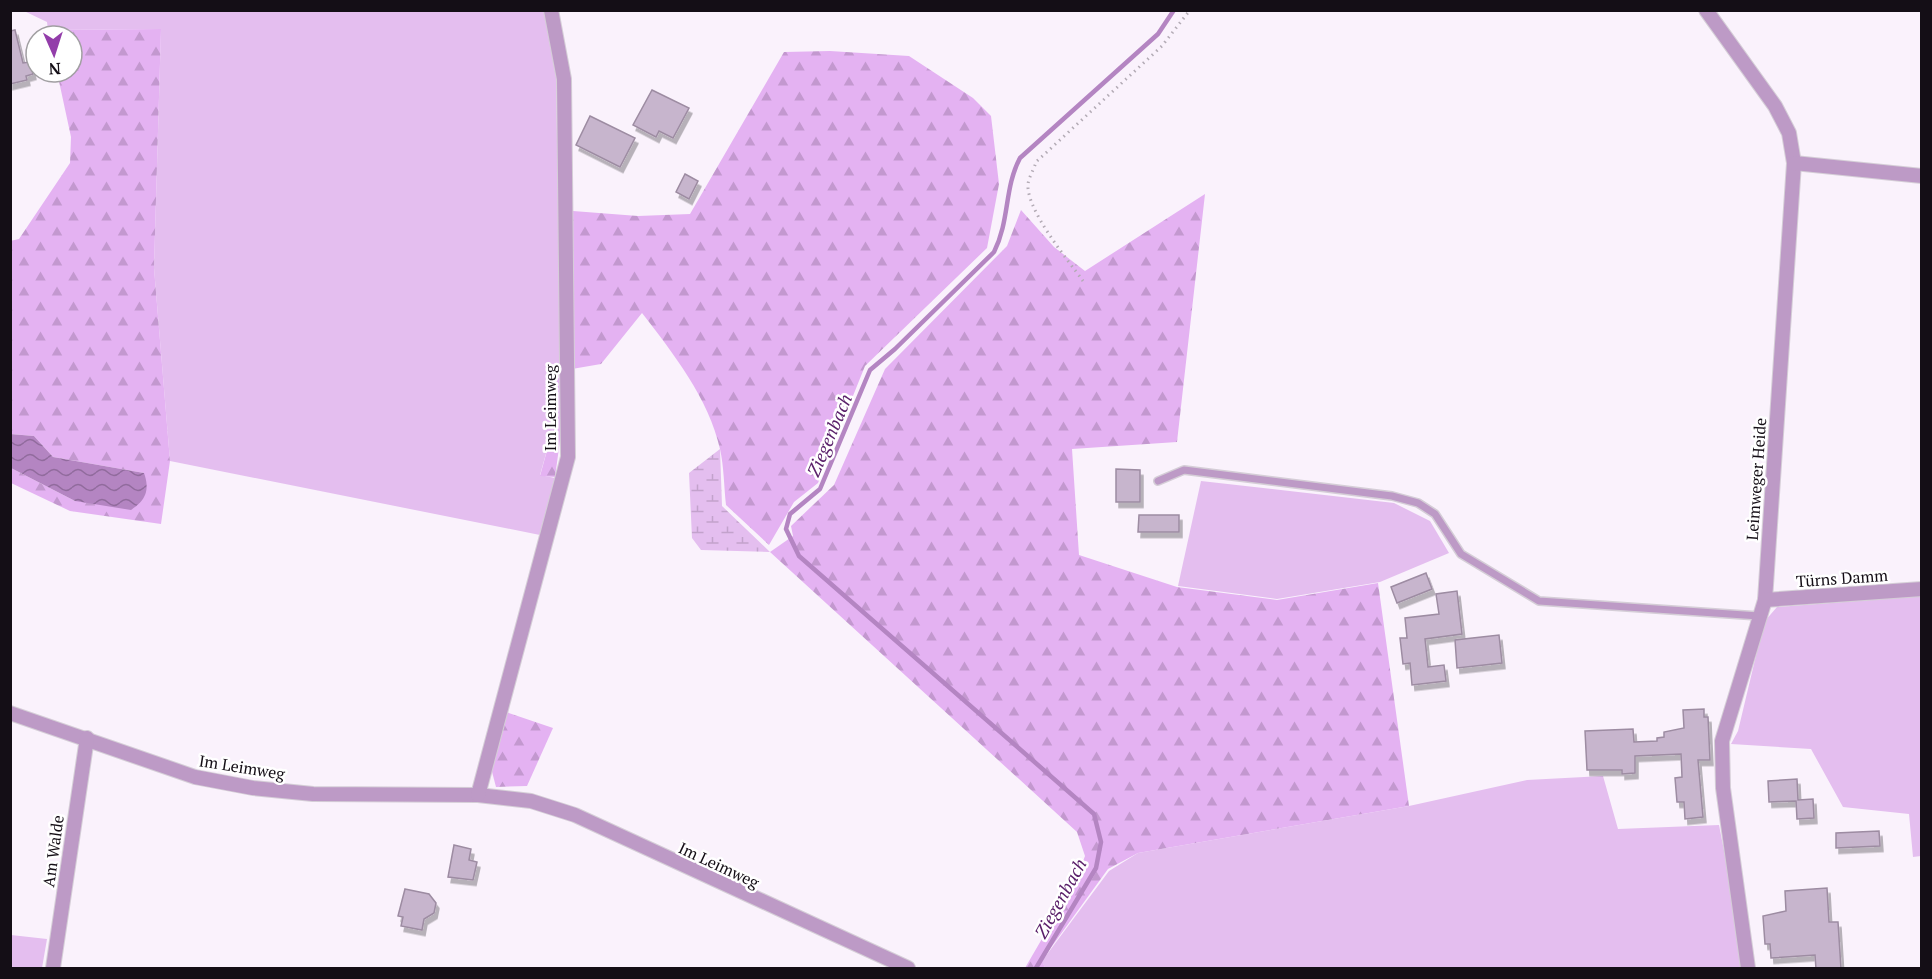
<svg xmlns="http://www.w3.org/2000/svg" width="1932" height="979" viewBox="0 0 1932 979" font-family="'PT Serif',serif">
<defs>
<pattern id="forest-firs" width="22" height="20" patternUnits="userSpaceOnUse" patternTransform="scale(1.5)"><rect width="22" height="20" fill="#e4b2f2"/><path d="M5 1l3.5 6h-7zM16 11l3.5 6h-7z" fill="#c398cf"/></pattern>
<pattern id="wetland-marsh" width="20" height="14" patternUnits="userSpaceOnUse" patternTransform="scale(1.5)"><rect width="20" height="14" fill="#e4beef"/><path d="M1 5h8M5 5V1M11 12h8M15 12V8" fill="none" stroke="#c3a2cc"/></pattern>
<pattern id="water-waves" width="16" height="10" patternUnits="userSpaceOnUse" patternTransform="scale(1.5)"><rect width="16" height="10" fill="#b485c2"/><path d="M0 5q4-4 8 0t8 0" fill="none" stroke="#916b9d"/></pattern>
<filter id="shadow"><feDropShadow dx="3" dy="5.5" stdDeviation="0" flood-color="#0004"/></filter>
</defs>
<rect width="100%" height="100%" fill="#faf2fc"/>
<g fill="#e4beef">
<polygon points="24,11 544,11 556,77 561,375 554,381 554,425 540,475 555,478 540,535 170,461 154,268 161,29 48,30 47,22"/>
<polygon points="1201,481 1394,503 1430,521 1449,553 1380,582 1277,599 1178,586"/>
<polygon points="1921,596 1921,856 1913,857 1909,814 1843,807 1811,749 1731,744 1738,731 1764,622 1777,607"/>
<polygon points="1603,776 1618,829 1719,825 1744,952 1744,968 1045,968 1042,961 1109,871 1138,853 1409,806 1527,780"/>
<polygon points="11,935 47,939 42,968 11,968"/>
</g>
<g fill="url(#forest-firs)">
<polygon points="161,29 154,268 170,461 161,524 70,511 11,483 11,468 75,501 144,473 53,457 34,436 11,434 10,241 19,239 70,163 71,137 57,72 72,72 72,36 49,36 47,30"/>
<path d="M830 51 909 56 973 98 991 116 999 184 987 248 865 366 818 483 794 502 769 545 726 505C724 487 724 467 720 449 709 399 673 353 642 313L601 364 572 369 573 211 638 216 690 214 784 52Z"/>
<polygon points="1205,194 1177,442 1072,449 1079,555 1177,587 1277,600 1378,583 1409,806 1138,853 1108,869 1042,960 1045,968 1025,968 1075,882 1085,856 1077,832 770,552 793,536 791,526 834,485 885,369 1007,246 1021,210 1054,247 1085,271"/>
<polygon points="561,375 562,426 555,477 540,476 554,425 555,381"/>
<polygon points="506,712 553,728 527,786 496,787 491,768"/>
</g>
<polygon fill="url(#wetland-marsh)" points="720,449 722,506 770,552 701,550 692,538 689,473"/>
<path fill="url(#water-waves)" d="M10 434 34 436 53 457 144 473C150 490 146 500 131 510L75 501 11 468Z"/>
<g fill="none" stroke-linecap="round" stroke-linejoin="round">
<path stroke="#b485c2" stroke-width="4.5" d="M1036 968 1096 868 1101 842 1094 814 799 556 786 529 790 514 820 489 870 370 895 349 994 252C1010 220 1004 188 1020 158L1158 34 1174 10"/>
</g>
<g fill="#c7b5cd" stroke="#9d8ca2" stroke-width="1.5" filter="url(#shadow)">
<polygon points="15,30 23,63 30,62 33,74 26,76 27,80 10,84 10,31"/>
<polygon points="652,90 689,108 673,138 659,131 656,137 633,125"/>
<polygon points="590,116 635,138 620,167 576,145"/>
<polygon points="685,174 698,181 689,199 676,192"/>
<polygon points="1116,469 1140,470 1140,502 1116,502"/>
<polygon points="1139,515 1179,515 1179,532 1138,532"/>
<polygon points="1426,573 1432,589 1397,603 1391,587"/>
<polygon points="1457,591 1462,634 1425,639 1428,667 1444,665 1446,681 1412,685 1410,663 1403,664 1400,638 1407,638 1405,618 1439,614 1436,594"/>
<polygon points="1499,635 1502,663 1457,668 1455,640"/>
<polygon points="1704,709 1704,717 1708,717 1710,760 1698,760 1703,817 1685,819 1684,802 1677,802 1675,778 1682,777 1681,754 1635,756 1635,773 1622,774 1622,770 1587,770 1585,731 1633,729 1634,742 1657,741 1657,738 1664,737 1664,732 1684,728 1683,710"/>
<polygon points="1797,779 1798,800 1813,799 1814,818 1797,819 1796,801 1769,802 1768,781"/>
<polygon points="1879,831 1880,846 1836,848 1836,833"/>
<polygon points="454,845 471,849 469,860 477,862 473,880 448,877"/>
<polygon points="1827,888 1829,922 1838,922 1841,969 1816,969 1815,955 1771,958 1770,944 1765,944 1763,916 1786,911 1785,891"/>
<polygon points="405,889 429,894 436,903 434,913 424,919 422,930 401,926 403,917 398,916"/>
</g>
<g fill="none" stroke-linecap="round" stroke-linejoin="round">
<g stroke="#d5ced7" stroke-width="10">
<polyline id="service" points="1158,481 1184,470 1392,496 1418,503 1435,514 1461,554 1539,601 1759,616"/>
</g>
<g stroke="#d5ced7" stroke-width="16">
<g id="minor">
<polyline points="1706,10 1775,106 1789,133 1794,163 1765,600 1722,741 1723,788 1748,968"/>
<polyline points="1794,163 1922,176"/>
<polyline points="1765,600 1922,589"/>
<polyline points="10,713 195,777 253,788 313,794 478,795 531,801 575,815 908,968"/>
<polyline points="478,795 568,457 564,79 551,10"/>
<polyline points="53,968 87,738"/>
</g>
</g>
<path stroke="#b3abb5" stroke-width="3" stroke-dasharray="1.5 4.5" stroke-linecap="butt" d="M1083 281C1068 260 1026 210 1028 184 1029 177 1034 169 1036 162L1162 46 1190 10"/>
<use href="#service" stroke="#bd9ac6" stroke-width="7"/>
<use href="#minor" stroke="#bd9ac6" stroke-width="14"/>
</g>
<g text-anchor="middle" dominant-baseline="central" stroke-width="5" stroke-linejoin="round" paint-order="stroke">
<g font-size="16" fill="#140e16" stroke="#fff">
<text transform="translate(550 408) rotate(-90)">Im Leimweg</text>
<text transform="translate(1756 479) rotate(-86)">Leimweger Heide</text>
<text transform="translate(1842 578) rotate(-4)">Türns Damm</text>
<text transform="translate(242 767) rotate(9)">Im Leimweg</text>
<text transform="translate(53 851) rotate(-82)">Am Walde</text>
<text transform="translate(719 865) rotate(25)">Im Leimweg</text>
</g>
<g font-size="18" font-style="italic" fill="#5b216b" stroke="#fff">
<text transform="translate(829 435) rotate(-67)">Ziegenbach</text>
<text transform="translate(1060 898) rotate(-61)">Ziegenbach</text>
</g>
</g>
<rect width="1932" height="979" fill="none" stroke="#140e16" stroke-width="24"/>
<g transform="translate(54 54) rotate(177)"><circle r="28" fill="#ffffff" stroke="#a19fa2" stroke-width="1.5"/>
<path d="M0-4.5L10 22L0 15L-10 22Z" fill="#933daa"/>
<text y="-9" font-size="16" font-weight="bold" text-anchor="middle" fill="#140e16">N</text>
</g>
</svg>
